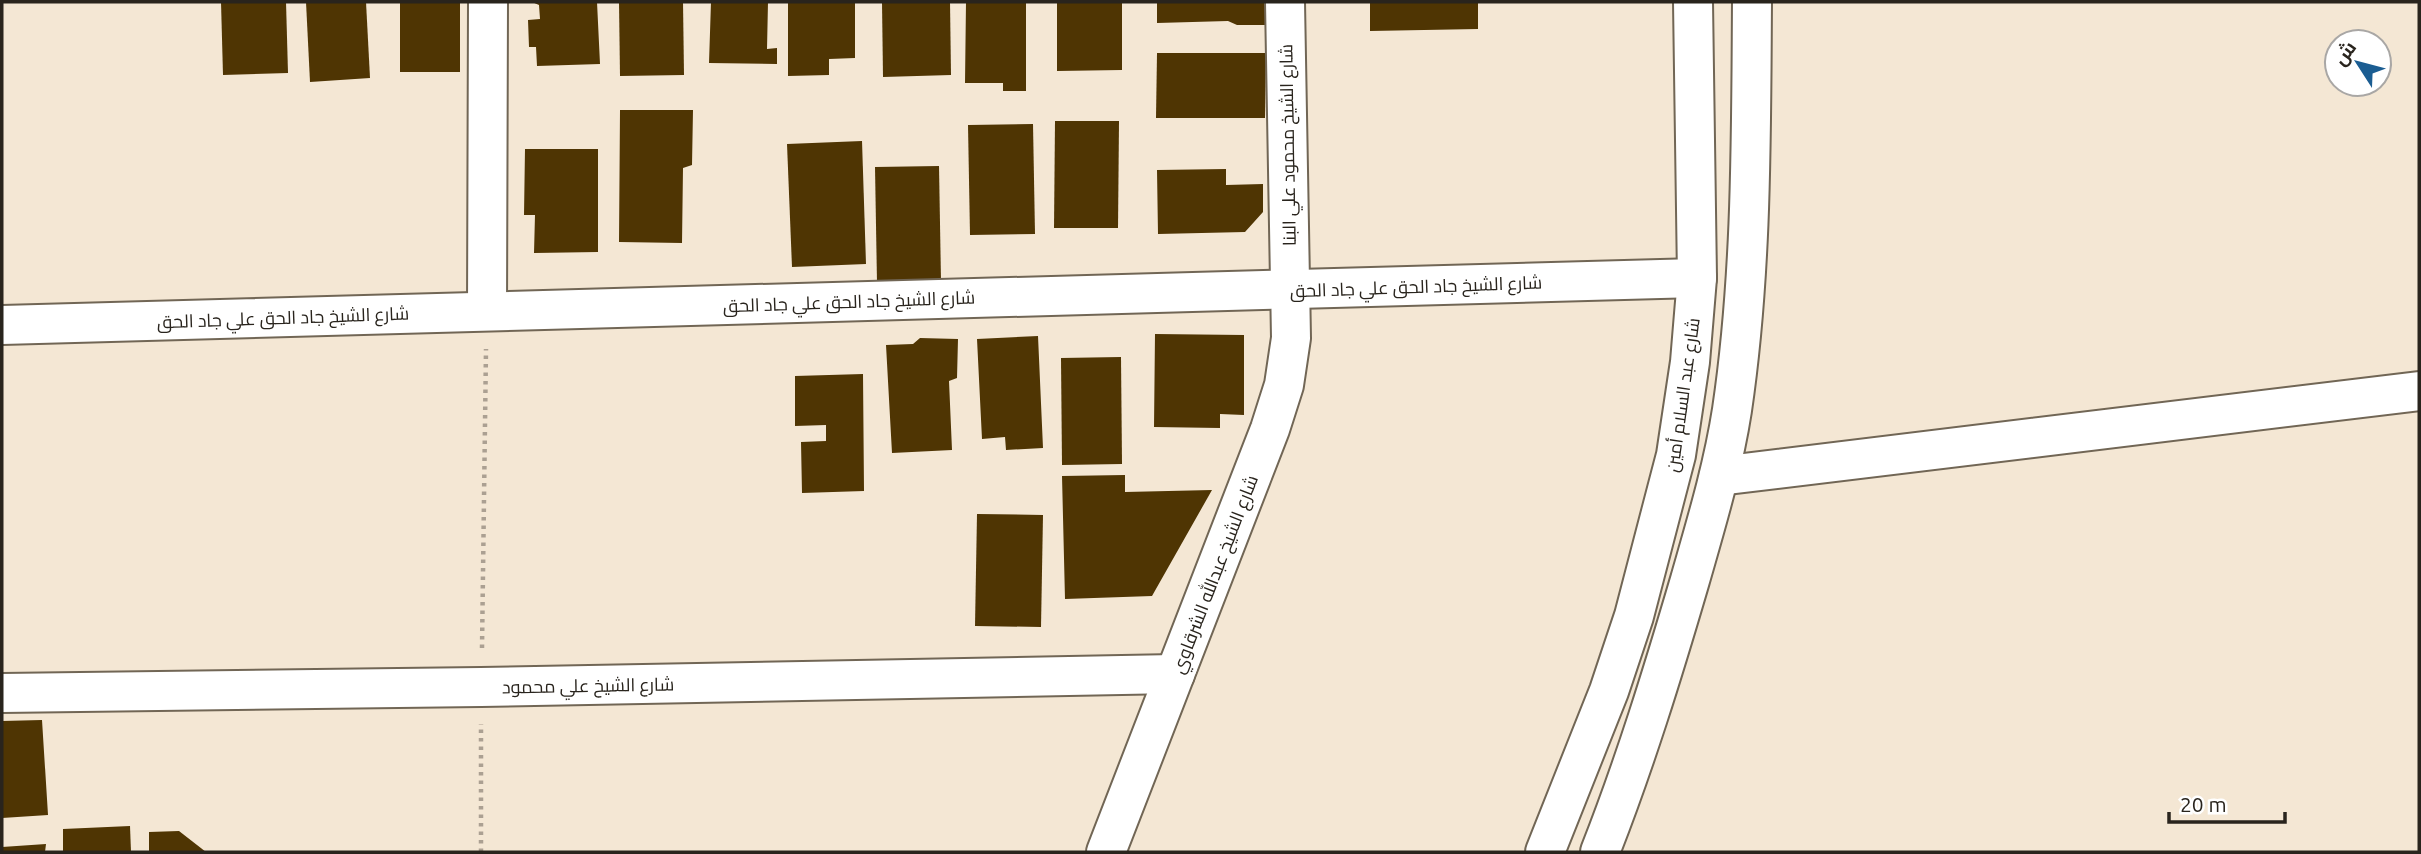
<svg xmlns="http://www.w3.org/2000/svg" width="2421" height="854" viewBox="0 0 2421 854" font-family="Ubuntu,Cairo,sans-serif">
<rect width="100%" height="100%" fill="#f4e7d4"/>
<g fill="#4f3503">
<polygon points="221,2 286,2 288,73 223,75"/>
<polygon points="306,2 366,2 370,78 310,82"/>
<rect x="400" y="2" width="60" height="70"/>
<polygon points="532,2 597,2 600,64 537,66 536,47 529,47 528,20 540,19 539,5"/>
<polygon points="619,2 683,2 684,75 620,76"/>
<polygon points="711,2 768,2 767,49 777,48 777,64 709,63"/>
<polygon points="788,2 855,2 855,58 829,59 829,75 788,76"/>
<polygon points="882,2 950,2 951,75 883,77"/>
<polygon points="966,2 1026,2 1026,91 1003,91 1003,83 965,83"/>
<polygon points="1057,2 1122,2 1122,70 1057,71"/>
<polygon points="1157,2 1266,2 1266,25 1237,25 1228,21 1157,23"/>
<polygon points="1370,2 1478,2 1478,29 1370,31"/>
<polygon points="1157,53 1266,53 1265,118 1156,118"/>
<polygon points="620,110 693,110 692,165 683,168 682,243 619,242"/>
<polygon points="1055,121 1119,121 1118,228 1054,228"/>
<polygon points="1033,124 1035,234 970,235 968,125"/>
<polygon points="862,141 866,264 792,267 787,144"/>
<polygon points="525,149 598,149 598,252 534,253 535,215 524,215"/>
<polygon points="939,166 941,281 877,283 875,167"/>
<polygon points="1226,169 1226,185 1263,184 1263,212 1245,232 1158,234 1157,170"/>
<polygon points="1155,334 1244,335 1244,415 1220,414 1220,428 1154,427"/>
<polygon points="1038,336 1043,448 1006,450 1005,437 982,439 977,339"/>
<polygon points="920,338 958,339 957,378 949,381 952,450 892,453 886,345 913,344"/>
<polygon points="1121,357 1122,464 1062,465 1061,358"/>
<polygon points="863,374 864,491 802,493 801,442 826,441 826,425 795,426 795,376"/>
<polygon points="1125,475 1125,492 1212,490 1152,596 1065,599 1062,476"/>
<polygon points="977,514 1043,515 1041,627 975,626"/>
<polygon points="42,720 48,815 2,818 2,721"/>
<polygon points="130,826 131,852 63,852 63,829"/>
<polygon points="179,831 206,852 149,852 149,832"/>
<polygon points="46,844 45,852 2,852 2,847"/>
</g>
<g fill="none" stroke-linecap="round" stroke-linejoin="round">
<g stroke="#716655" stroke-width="42">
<g id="minor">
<polyline points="487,311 488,2"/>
<polyline points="2,325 1697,278"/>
<polyline points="1719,476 2419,391"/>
<polyline points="2,693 481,687 1175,674"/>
<polyline points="1106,852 1270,429 1284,385 1291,338 1285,2"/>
<polyline points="1545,852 1609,691 1634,616 1676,455 1690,362 1697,278 1693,2"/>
<path d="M1600 852C1635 763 1663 672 1690 580 1706 524 1723 468 1732 410 1752 275 1751 138 1752 2"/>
</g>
</g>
<g stroke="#aba092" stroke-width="4.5" stroke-dasharray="3.5 5" stroke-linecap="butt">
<polyline points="482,648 486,349"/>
<polyline points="481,852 481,724"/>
</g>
<use href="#minor" stroke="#fff" stroke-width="38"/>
</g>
<g text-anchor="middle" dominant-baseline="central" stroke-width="7" stroke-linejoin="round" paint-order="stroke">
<g font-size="18" fill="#29241d" stroke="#fff">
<text transform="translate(1287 145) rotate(-91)">شارع الشيخ محمود علي البنا</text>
<text transform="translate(1416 286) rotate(-2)">شارع الشيخ جاد الحق علي جاد الحق</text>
<text transform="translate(849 301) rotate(-2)">شارع الشيخ جاد الحق علي جاد الحق</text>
<text transform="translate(283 317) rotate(-2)">شارع الشيخ جاد الحق علي جاد الحق</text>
<text transform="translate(1682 395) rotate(-82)">شارع عبد السلام أمين</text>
<text transform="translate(1214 574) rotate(-69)">شارع الشيخ عبدالله الشرقاوي</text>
<text transform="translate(588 685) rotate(-1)">شارع الشيخ علي محمود</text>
</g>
</g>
<rect width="2421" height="854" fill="none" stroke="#29241d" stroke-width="7"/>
<g transform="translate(2358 63) rotate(306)"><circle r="33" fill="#ffffff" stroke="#a9a7a5" stroke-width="2"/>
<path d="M0-5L12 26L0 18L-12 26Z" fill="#1b5d92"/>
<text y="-10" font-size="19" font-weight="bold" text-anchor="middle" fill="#29241d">ش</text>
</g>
<path d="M2169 812v10h116v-10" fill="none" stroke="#29241d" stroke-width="3.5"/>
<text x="2180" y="812" font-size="21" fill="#29241d" stroke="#ffffff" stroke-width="5" paint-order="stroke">20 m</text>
</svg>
